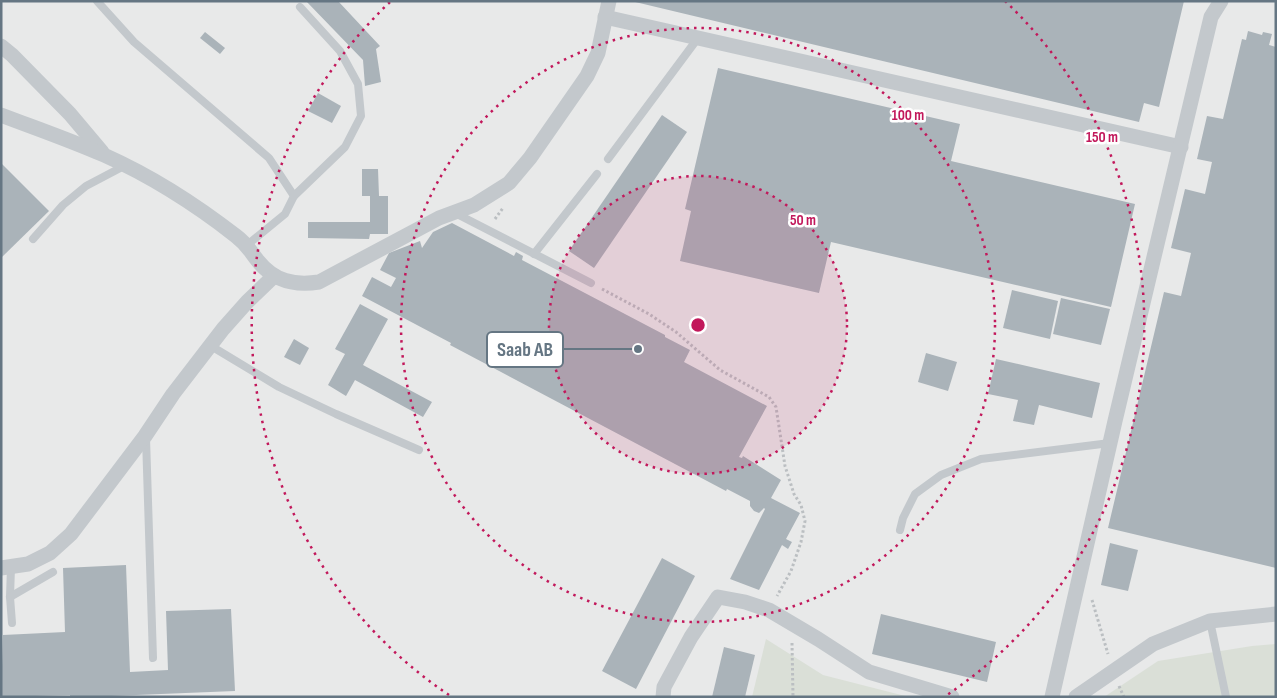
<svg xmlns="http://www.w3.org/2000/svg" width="1277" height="698" viewBox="0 0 1277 698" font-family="'Sofia Sans Condensed',sans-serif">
<rect width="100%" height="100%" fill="#fafaf8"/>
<rect fill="#e8e9e9" x="1" y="1" width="1275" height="696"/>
<g fill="#dadfd7">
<polygon points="766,639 823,675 909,697 752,697"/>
<polygon points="1276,644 1276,697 1104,697 1158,661 1252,646"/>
</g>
<g fill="#aab3b9">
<polygon points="306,1 338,1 380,46 376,49 381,82 365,86 363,60"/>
<polygon points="631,1 1184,1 1159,107 1144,103 1139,122"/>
<polygon points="1248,31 1262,35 1263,32 1272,34 1269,45 1276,47 1276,568 1108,528 1164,292 1181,296 1191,253 1171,248 1185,189 1205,194 1212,162 1197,159 1207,116 1223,119 1242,39 1246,40"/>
<polygon points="205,32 225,48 220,54 200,38"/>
<polygon points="718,68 960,124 951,161 1135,204 1111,307 831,242 819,293 680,261 691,211 685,209"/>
<polygon points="318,93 341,106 332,123 308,111"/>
<polygon points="662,115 687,132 594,268 569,251"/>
<polygon points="1,163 49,211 1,258"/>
<polygon points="362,169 378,169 379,196 388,196 388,234 370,234 369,239 308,238 308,222 370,222 370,196 362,196"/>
<polygon points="452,223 514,256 516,252 523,256 522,260 665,335 665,337 690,350 684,362 767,406 739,457 742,458 743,456 781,480 771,498 800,513 786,539 792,542 788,549 782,545 759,590 730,579 765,509 764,508 759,513 754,511 750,506 750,501 727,489 726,491 450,345 451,343 362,296 372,277 391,287 396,278 380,270 389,253 420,241 422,248 433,232"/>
<polygon points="1012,290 1058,301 1050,339 1003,328"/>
<polygon points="1061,298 1110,309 1101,345 1053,334"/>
<polygon points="360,304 388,319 363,365 432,402 423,417 355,380 346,396 328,385 345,354 335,349"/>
<polygon points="294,339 309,348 300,365 284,357"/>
<polygon points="926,353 957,362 948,391 918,382"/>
<polygon points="996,359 1100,383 1092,418 1039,405 1034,425 1013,421 1018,400 988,394"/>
<polygon points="1110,543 1138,550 1128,591 1101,585"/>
<polygon points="662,558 695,576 636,689 602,671"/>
<polygon points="126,565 130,672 168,670 166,611 231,609 235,691 87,697 70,697 70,695 1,697 3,635 65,632 63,568"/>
<polygon points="881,614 996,642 987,682 872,654"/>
<polygon points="724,647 755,655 745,697 712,697"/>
</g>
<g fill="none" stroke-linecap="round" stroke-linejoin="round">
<g stroke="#bbbfc2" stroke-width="3" stroke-dasharray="2.5 2.5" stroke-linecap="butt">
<polyline points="495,219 503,208"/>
<polyline points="602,289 649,314 676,332 720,370 769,397 776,407 785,466 794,494 801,505 805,521 801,542 791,571 777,596"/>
<polyline points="1092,600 1108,654"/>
<polyline points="792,643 793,697"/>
<polyline points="1119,686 1124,697"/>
</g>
<g stroke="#c3c8cc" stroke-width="8">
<polyline points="97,1 134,42 269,158 294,196 285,214 247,245"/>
<polyline points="608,159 698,38"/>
<polyline points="294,196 345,147 361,116 358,84 340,51 300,7"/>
<polyline points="455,213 591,283"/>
<polyline points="33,239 63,205 86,186 124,166"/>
<polyline points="534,254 597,174"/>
<polyline points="211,346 279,387 336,414 419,450"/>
<polyline points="146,438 153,658"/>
<polyline points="900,530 903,518 915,494 941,475 981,459 1110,443"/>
<polyline points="11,567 10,597 12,623"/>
<polyline points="10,597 53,572"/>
<polyline points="1210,621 1226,697"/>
</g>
<g stroke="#c3c8cc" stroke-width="15">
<polyline points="605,17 1181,147"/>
<polyline points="1,46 12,55 70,114 102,152"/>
<path d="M1 115C35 128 70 140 104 155 151 176 195 204 236 236 248 245 249 250 258 261 274 281 294 286 319 282L439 218 474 205 509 183 530 158 587 76 598 53 609 1"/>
<polyline points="1,568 28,564 50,553 71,534 145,436 173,394 223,329 247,302 274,276"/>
<polyline points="663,697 664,687 691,637 718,597 745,602 769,610 818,639 869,672 952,697"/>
<polyline points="1052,697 1115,421 1211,17 1221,1"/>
<polyline points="1076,697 1153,644 1210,621 1276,614"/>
</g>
</g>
<circle cx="698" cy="325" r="149" fill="#c2185b" fill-opacity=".12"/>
<g fill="none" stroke="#c2185b" stroke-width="2.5" stroke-dasharray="2.5 5">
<circle cx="698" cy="325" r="149"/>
<circle cx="698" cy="325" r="297"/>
<path d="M449 695A446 446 0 0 1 391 1M1005 1A446 446 0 0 1 947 695"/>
</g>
<circle cx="698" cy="325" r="8" fill="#c2185b" stroke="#fff" stroke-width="2.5"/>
<g font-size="15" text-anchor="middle" font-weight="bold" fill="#c2185b" stroke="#fff" stroke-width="5" stroke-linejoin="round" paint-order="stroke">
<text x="908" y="120">100 m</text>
<text x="1102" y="142">150 m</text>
<text x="803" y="225">50 m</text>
</g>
<path fill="none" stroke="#657683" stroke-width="2" d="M638 349L563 349"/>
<circle fill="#657683" stroke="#fff" stroke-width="2" cx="638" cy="349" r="5"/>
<rect fill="#fff" stroke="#657683" stroke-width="2" x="487" y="332" width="76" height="35" rx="5"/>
<g font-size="20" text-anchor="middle" font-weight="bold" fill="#657683">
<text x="525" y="356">Saab AB</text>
</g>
<rect width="1277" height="698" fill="none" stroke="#657683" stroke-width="5"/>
</svg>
